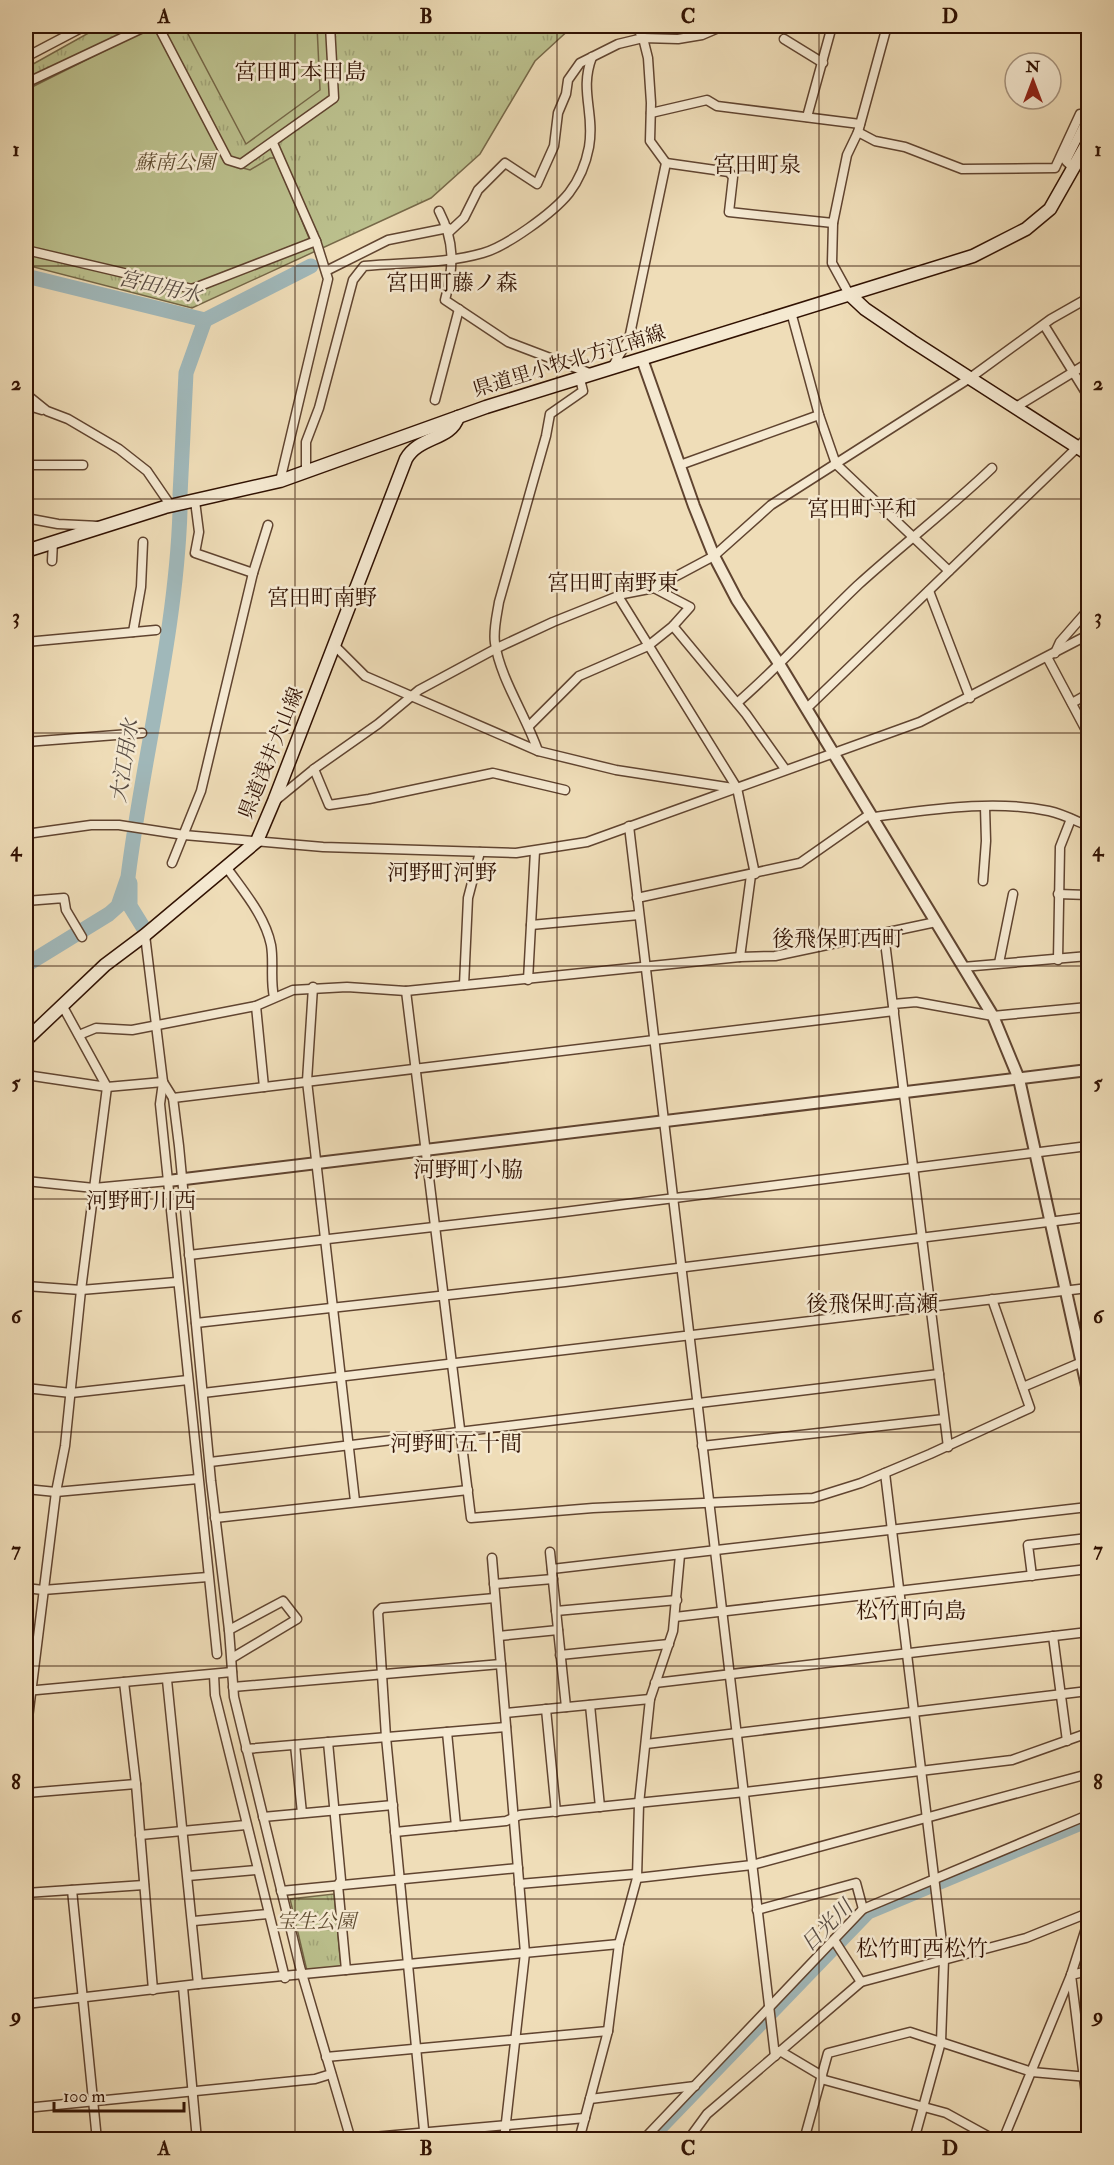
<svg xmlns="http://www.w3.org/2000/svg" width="1114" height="2165" viewBox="0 0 1114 2165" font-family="'IM FELL Double Pica','Noto Serif JP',serif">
<defs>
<pattern id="park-tufts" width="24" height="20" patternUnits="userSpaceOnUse" patternTransform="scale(1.5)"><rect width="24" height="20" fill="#bbc08d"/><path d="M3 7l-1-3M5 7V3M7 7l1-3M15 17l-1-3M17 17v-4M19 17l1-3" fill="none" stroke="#a1a478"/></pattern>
</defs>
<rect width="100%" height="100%" fill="#efddb8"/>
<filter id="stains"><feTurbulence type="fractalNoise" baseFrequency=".00333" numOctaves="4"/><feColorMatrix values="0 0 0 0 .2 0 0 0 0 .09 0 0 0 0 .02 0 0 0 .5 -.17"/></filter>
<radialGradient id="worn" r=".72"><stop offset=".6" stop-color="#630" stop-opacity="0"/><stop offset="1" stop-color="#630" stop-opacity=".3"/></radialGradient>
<g fill="url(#park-tufts)" stroke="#766848" stroke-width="1.5">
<polygon points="101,26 573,26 535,61 480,154 431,198 192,308 26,265 26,68"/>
<polygon points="334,1894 341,1966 307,1971 290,1899"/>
</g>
<g fill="#bbc08d" stroke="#766848" stroke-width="1.5">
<polygon points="200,26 317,26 320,90 246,144 187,32"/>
<polygon points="152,27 157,28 225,163 250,170 270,158 276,158 309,238 307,242 296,244 193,286 26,246 26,90"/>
</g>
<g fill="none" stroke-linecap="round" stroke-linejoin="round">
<g stroke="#a0b8ba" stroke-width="15">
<polyline points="26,276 205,320 311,266"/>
<polyline points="180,495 186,373 205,320"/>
<polyline points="130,883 130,906 143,927"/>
<path d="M26 965 109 914 118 906 128 877C143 755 176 634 180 511"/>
<polyline points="651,2137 868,1912 1088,1820"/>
</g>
<g stroke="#604430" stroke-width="11">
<g id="minor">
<polyline points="158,26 228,160 241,164 334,98 330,26"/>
<polyline points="784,39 823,63"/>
<polyline points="26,57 85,26"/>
<polyline points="26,83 147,26"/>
<polyline points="651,113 707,100 717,106 860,124"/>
<polyline points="807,117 832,26"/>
<polyline points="858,132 875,141 905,147 962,169 1055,168 1080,114 1088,116"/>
<polyline points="273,143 316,241 328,279 280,481"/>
<polyline points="666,163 729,172 733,177 729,212 833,223"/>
<polyline points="1073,168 1066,161 1088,117"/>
<path d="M439 211C455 242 454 267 445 300L508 342 592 374"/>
<polyline points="449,232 464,218 478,190 505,163 537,184 554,146 558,113 566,94 568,80 580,63 618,44 643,38 678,39 702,35 723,26"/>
<polyline points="26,250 192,289 316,241"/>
<polyline points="328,270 388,240 448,228"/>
<polyline points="849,294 832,263 833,223 847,155 858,132 887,26"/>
<polyline points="791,312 819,415 836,464 949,571"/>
<polyline points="1044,325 1088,396"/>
<polyline points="611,369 629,339 666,163 650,141 651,103 648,58 643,38 636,26"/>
<polyline points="26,394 47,411 68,419 119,449 147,471 171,506"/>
<polyline points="435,400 459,309"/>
<polyline points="26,405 42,410"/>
<polyline points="1016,407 1088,363"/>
<polyline points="26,465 83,465"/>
<polyline points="680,465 819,415"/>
<path d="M306 471V442L319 408 353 280 364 266C403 262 445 264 483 253 507 246 553 213 569 193 579 180 586 163 589 147 595 112 579 91 592 57"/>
<polyline points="195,501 199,532 195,553 253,573"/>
<polyline points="26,518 58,524 99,526"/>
<polyline points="52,561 53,542"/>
<polyline points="929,591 970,698"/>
<polyline points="618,596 737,788 755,874"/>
<polyline points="673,626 746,714 785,769"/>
<polyline points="133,632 141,587 143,542"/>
<polyline points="26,642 156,630"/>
<polyline points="334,645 365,676 538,751 616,770 733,788"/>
<polyline points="1055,653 1060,642 1088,610"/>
<polyline points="1047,657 1088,734"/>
<path d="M737 703C779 667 817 624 858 585 902 545 949 509 992 468"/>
<polyline points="1072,703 1088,694"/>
<polyline points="806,709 1088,437"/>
<polyline points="529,726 579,676 648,646 673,626 690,607 654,588"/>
<polyline points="26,742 142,733"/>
<path d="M538 751C526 716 500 678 495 643 493 630 497 615 499 602L546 436 550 414 583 391 580 379"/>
<polyline points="314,769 329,805 369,799 493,773 565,790"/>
<polyline points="275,801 314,769 378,724 419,690 497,648 553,622 623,594 654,588 714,556 771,505 970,378 1051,319 1088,298"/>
<path d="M873 817C929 810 993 799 1049 811 1063 814 1076 821 1088 826"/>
<polyline points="629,826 775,2056"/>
<polyline points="26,834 91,825 119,825 184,835 323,847 516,853 587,842 920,722 1088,635"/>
<polyline points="172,863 201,791 253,573 268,525"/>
<path d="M227 868C244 892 265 916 271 945 274 962 270 979 274 997"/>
<polyline points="983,881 986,841 985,807"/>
<polyline points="1058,894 1088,895"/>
<polyline points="637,898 800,863 870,814"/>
<polyline points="26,901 64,898 66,910 82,937"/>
<polyline points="531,925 639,915"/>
<polyline points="884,934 948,1447"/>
<polyline points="145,935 163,1082 160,1104 217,1654"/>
<polyline points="740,957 751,875"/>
<polyline points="1058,960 1060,847 1071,819"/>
<polyline points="999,963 1013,894"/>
<polyline points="963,967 1088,956"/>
<polyline points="528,980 535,851"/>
<polyline points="464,985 468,898 480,852"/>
<polyline points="313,987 307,1081 355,1501"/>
<polyline points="406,991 471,1518 593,1508 813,1498 861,1483 930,1454 1030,1408 992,1299"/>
<polyline points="893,1004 916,1002 993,1016 1088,1007"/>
<polyline points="256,1006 264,1087"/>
<polyline points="79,1035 96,1028 132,1030 256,1006 293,990 347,987 406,991 740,957 775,956 936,922"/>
<polyline points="26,1075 107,1087 163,1082"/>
<polyline points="163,1082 173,1098 179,1146 211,1481 229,1630 234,1697 300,1967 351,2140"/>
<polyline points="173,1098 894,1011"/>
<polyline points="26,1181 94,1188 168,1181"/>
<polyline points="189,1255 556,1213 1088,1146"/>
<polyline points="26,1286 81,1290 177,1282"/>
<polyline points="196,1323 565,1282 1088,1217"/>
<polyline points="1078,1345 1088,1344"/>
<polyline points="1023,1387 1082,1362"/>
<polyline points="26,1388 71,1393 188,1380"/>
<polyline points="203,1393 1088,1288"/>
<polyline points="702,1446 944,1419"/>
<polyline points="210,1462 939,1374"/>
<polyline points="885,1473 944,1959 941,2042 914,2140"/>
<polyline points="26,1489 56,1492 198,1479"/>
<polyline points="215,1518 468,1490"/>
<polyline points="550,1552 566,1707"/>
<polyline points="492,1558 525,1953 504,2140"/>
<polyline points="552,1569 1088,1507"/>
<polyline points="1032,1576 1028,1545 1088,1538"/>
<polyline points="494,1584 553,1579"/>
<polyline points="26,1588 43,1590 208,1577"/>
<polyline points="556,1611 677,1600"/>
<polyline points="675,1617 1088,1569"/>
<polyline points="229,1630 283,1601 297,1619 232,1658"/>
<polyline points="499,1636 558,1630"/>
<polyline points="1053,1636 1067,1741"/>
<polyline points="560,1655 669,1644"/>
<polyline points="214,1675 215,1695 285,1978"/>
<polyline points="167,1680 198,1984"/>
<polyline points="124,1682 136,1784 153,1990"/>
<polyline points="655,1683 1088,1632"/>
<polyline points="233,1687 501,1664"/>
<polyline points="26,1691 232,1672"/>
<polyline points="590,1705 600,1807"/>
<polyline points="546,1709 556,1812"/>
<polyline points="506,1713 650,1699"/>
<polyline points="447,1732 456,1826"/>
<polyline points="26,1734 56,1492 65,1446 81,1290 107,1087 62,1005"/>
<polyline points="328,1742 341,1880 338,1885 346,1970"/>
<polyline points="646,1744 1088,1691"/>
<polyline points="295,1745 302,1813"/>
<polyline points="246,1749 506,1727"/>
<polyline points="26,1793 136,1784"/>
<polyline points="263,1817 393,1805"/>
<polyline points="395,1832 506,1821 520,1815 745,1792 1012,1760 1088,1733"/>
<polyline points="140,1835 246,1825"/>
<polyline points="188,1876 257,1870"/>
<polyline points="637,1878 752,1865 1088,1774"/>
<polyline points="519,1884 637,1874"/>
<polyline points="72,1890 97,2140"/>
<polyline points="281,1891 518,1868"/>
<polyline points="26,1893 144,1885"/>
<polyline points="757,1910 856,1883 863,1909"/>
<polyline points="194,1921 268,1914"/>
<polyline points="834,1940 861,1982"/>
<polyline points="1088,1971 1071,1975 1088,2110"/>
<polyline points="183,1987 197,2140"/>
<polyline points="26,2004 198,1984 619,1944"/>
<polyline points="780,2051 822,2076"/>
<polyline points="326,2057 608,2031"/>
<polyline points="821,2079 946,2113 995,2140"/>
<polyline points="590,2099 695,2086"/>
<polyline points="26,2108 315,2079 331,2074"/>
<polyline points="351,2139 585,2118"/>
<polyline points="425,2140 386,1737 378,1612 382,1608 495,1598"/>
<polyline points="579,2140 608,2031 619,1944 637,1878 639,1804 650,1699 673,1631 680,1555"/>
<polyline points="643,2140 863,1909 1088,1815"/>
<polyline points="688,2140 707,2114 861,1982 1026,1938 1088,1913"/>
<polyline points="804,2140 828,2053 910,2032 1032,2072 1088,2077"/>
<polyline points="1003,2140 1071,1975 1088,1922"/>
</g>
</g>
<g stroke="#604430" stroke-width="14">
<g id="tertiary">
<polyline points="642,359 694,506 714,556 737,600 778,662 993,1016 1019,1079 1088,1391"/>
<polyline points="168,1181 1088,1070"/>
</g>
</g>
<g stroke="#301102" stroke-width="15">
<g id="secondary">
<polyline points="849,294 865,309 912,341 1088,454"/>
<polyline points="26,551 165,507 280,481 486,407 973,256 1026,229 1050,209 1088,142"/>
<path d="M26 1040 105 965 145 935 257 841 274 801 406 459C419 436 451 440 458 417"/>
</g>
</g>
<use href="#minor" stroke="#f5e9d1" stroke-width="8"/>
<use href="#tertiary" stroke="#f5e9d1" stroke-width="10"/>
<use href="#secondary" stroke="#f5e9d1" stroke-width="12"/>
</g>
<path fill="none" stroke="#301102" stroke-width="1.5" stroke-opacity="0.55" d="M295 26V2140M557 26V2140M819 26V2140M26 266H1088M26 499H1088M26 733H1088M26 966H1088M26 1199H1088M26 1432H1088M26 1666H1088M26 1899H1088"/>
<g text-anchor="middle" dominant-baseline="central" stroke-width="5" stroke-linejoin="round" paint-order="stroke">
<g font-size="20" font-style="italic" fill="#614e33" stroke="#f5e9d1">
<text x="175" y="162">蘇南公園</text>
<text x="316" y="1921">宝生公園</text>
</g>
<g font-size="20" fill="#301102" stroke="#f5e9d1">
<text transform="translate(569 361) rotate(-17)">県道里小牧北方江南線</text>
<text transform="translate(271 753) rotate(-68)">県道浅井犬山線</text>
</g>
<g font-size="21" font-style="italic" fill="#574b42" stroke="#f5e9d1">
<text transform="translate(160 287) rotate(13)">宮田用水</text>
<text transform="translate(125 761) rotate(-81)">大江用水</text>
<text transform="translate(827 1926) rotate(-45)">日光川</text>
</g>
<g font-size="22" fill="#301102" stroke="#f5e9d1">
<text x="300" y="72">宮田町本田島</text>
<text x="757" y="165">宮田町泉</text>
<text x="452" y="283">宮田町藤ノ森</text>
<text x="862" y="509">宮田町平和</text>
<text x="613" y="583">宮田町南野東</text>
<text x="322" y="598">宮田町南野</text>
<text x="442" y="873">河野町河野</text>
<text x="838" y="939">後飛保町西町</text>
<text x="468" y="1170">河野町小脇</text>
<text x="141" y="1201">河野町川西</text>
<text x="872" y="1304">後飛保町高瀬</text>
<text x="456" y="1444">河野町五十間</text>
<text x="911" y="1611">松竹町向島</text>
<text x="922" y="1949">松竹町西松竹</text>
</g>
</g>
<rect width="1114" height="2165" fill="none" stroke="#efddb8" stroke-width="66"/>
<g transform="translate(1033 81)"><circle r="28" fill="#f5e9d1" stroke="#a6937e" stroke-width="1.5"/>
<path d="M0-4.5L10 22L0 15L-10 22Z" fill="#8f2418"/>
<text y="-9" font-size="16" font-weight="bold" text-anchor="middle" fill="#301102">N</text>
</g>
<path d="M54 2102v9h130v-9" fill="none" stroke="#301102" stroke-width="3"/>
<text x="63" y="2102" font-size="18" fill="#301102" stroke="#f5e9d1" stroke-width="4.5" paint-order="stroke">100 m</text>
<rect x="33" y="33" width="1048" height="2099" fill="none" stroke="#301102" stroke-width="2"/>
<g font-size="20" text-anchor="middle" font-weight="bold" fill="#301102">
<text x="164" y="23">A</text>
<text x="426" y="23">B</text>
<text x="688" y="23">C</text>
<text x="950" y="23">D</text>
<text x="16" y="156">1</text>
<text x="1098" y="156">1</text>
<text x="16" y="390">2</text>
<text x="1098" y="390">2</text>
<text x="16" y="623">3</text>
<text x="1098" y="623">3</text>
<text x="16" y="856">4</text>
<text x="1098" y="856">4</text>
<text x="16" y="1089">5</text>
<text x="1098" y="1089">5</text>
<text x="16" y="1323">6</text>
<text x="1098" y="1323">6</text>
<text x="16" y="1556">7</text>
<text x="1098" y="1556">7</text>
<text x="16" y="1789">8</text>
<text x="1098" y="1789">8</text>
<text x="16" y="2022">9</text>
<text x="1098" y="2022">9</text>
<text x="164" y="2155">A</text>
<text x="426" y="2155">B</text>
<text x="688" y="2155">C</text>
<text x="950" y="2155">D</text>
</g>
<rect width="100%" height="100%" filter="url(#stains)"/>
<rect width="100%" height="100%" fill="url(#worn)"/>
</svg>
